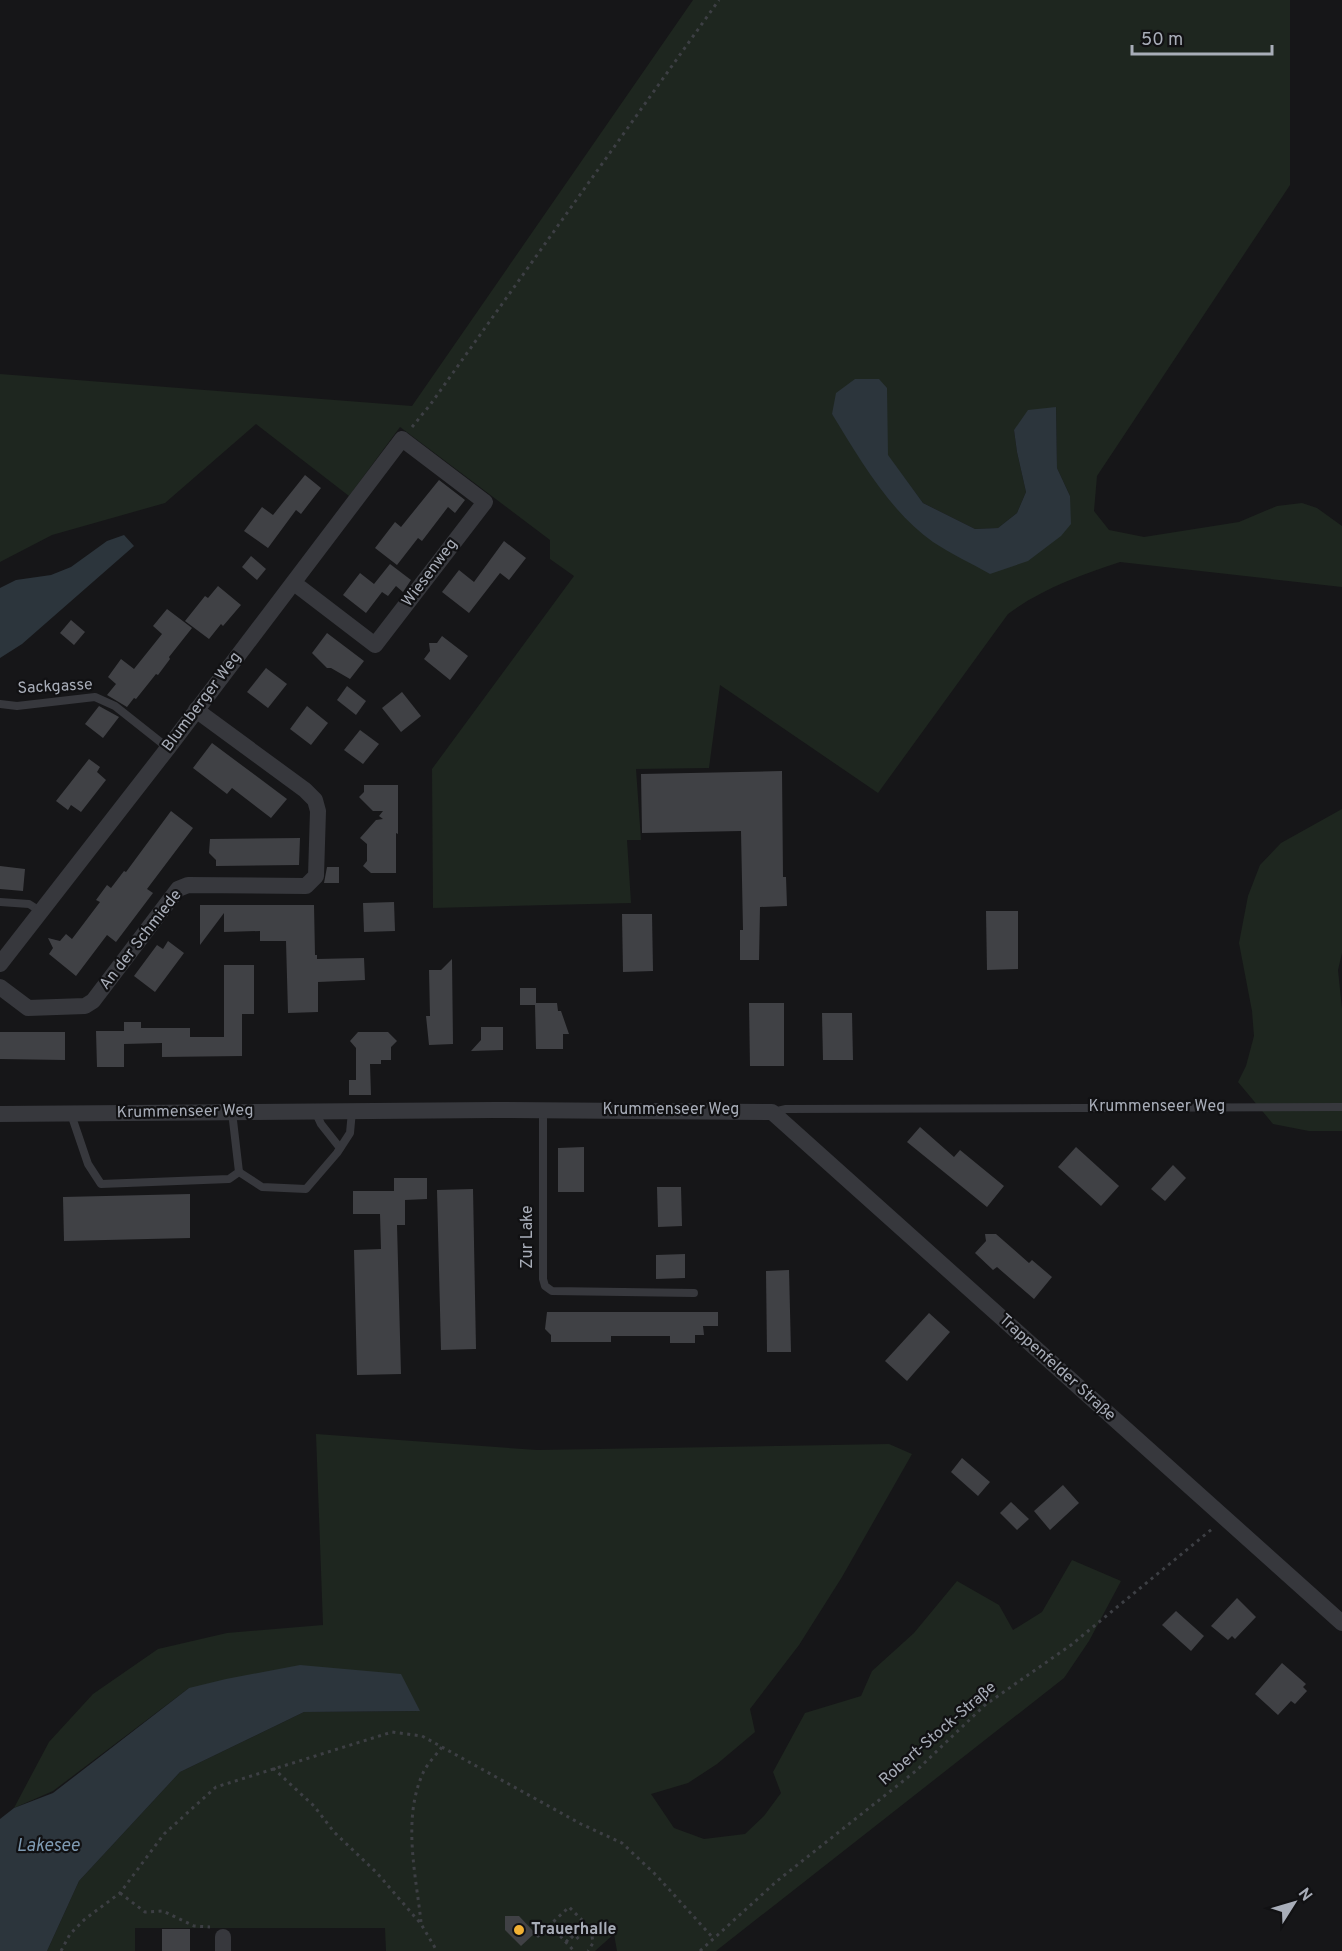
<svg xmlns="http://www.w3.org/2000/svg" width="1342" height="1951" viewBox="0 0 1342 1951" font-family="Overpass,sans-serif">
<rect width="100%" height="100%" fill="#161618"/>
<g fill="#1e261f" fill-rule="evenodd">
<path d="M693 0H1290V185L1097 476 1094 511 1109 530 1144 537 1239 522 1277 506 1302 503 1317 508 1342 526V587L1120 562C1081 575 1041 589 1008 614L878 793 720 685 709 768 636 769 641 840H627L631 903 433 908 432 769 574 576 550 559V540L400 427 349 496 256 424 165 503 52 535 0 562V374L412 406ZM887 388V455L923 503 975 529 998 528 1017 513 1026 492 1017 452 1014 430 1056 407 1057 468 1070 496 990 574 832 414Z"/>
<polygon points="1342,809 1342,953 1338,970 1342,1009 1342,1131 1309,1131 1273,1124 1238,1082 1246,1066 1254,1036 1252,1011 1239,943 1248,896 1260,865 1281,843"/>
<polygon points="316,1434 537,1450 889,1444 912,1454 842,1577 799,1645 750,1709 755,1732 717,1764 688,1783 651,1794 674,1828 704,1839 745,1834 764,1816 781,1793 773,1772 805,1713 861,1696 872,1671 914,1633 957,1581 999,1605 1013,1630 1042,1612 1072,1560 1121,1581 1089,1641 1064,1678 716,1951 617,1951 614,1934 595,1951 386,1951 385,1928 135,1928 135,1951 47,1951 79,1881 180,1772 304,1712 420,1711 189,1688 53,1791 14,1808 49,1742 93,1694 158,1649 227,1633 323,1625"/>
</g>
<g fill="#2c353c">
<path d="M855 379H879L887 388 888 455 923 503 975 529 998 528 1017 513 1026 492 1017 452 1014 430 1028 410 1056 407 1057 468 1070 496 1071 524 1061 536 1028 561 990 574C971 563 951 554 933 542 890 512 859 458 832 414L836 393Z"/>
<polygon points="124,535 134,546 22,644 0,658 0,588 16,580 51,575 71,567 107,541"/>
<polygon points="300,1665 401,1674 420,1711 304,1712 180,1772 79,1881 47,1951 0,1951 0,1819 14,1808 53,1793 189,1688 226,1679"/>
</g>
<g fill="#404145">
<polygon points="305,475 321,488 301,514 296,510 268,548 244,531 262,507 273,515"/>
<polygon points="439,480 465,500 455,513 448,507 422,541 418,538 397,565 375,548 395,522 401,527"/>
<polygon points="504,541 526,558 509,580 500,573 469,613 442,592 459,570 474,582"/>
<polygon points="251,556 266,569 257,580 242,567"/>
<polygon points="390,564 411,580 403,592 396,586 388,596 382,592 366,613 343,595 360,573 374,584"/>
<polygon points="218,586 241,605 223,626 221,624 209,639 185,621 205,596 208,598"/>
<polygon points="167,609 192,628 169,657 170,659 158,675 156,674 136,699 134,698 127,707 107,695 116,684 108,677 121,659 134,669 162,634 153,626"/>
<polygon points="71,620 85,632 74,645 60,633"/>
<polygon points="327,633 364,661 350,679 331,668 327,668 312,653"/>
<polygon points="442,636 468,656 450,680 424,659 430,651 429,643 437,643"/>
<polygon points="266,668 287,684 268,708 247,692"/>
<polygon points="347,686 366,701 356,715 337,700"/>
<polygon points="402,692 421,716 401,732 382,708"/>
<polygon points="99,706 119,717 103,738 85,724"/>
<polygon points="307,706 328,723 311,745 290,729"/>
<polygon points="360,730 379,744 363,764 344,750"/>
<polygon points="212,743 287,799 271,818 232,788 227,794 193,768"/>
<polygon points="89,759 100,767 97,772 106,780 81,812 71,805 68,810 56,801"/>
<polygon points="782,771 783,877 786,877 787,906 760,907 759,960 740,960 740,930 743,930 741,831 642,833 641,774"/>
<polygon points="364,785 398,785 398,834 396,833 396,873 371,873 363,866 367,861 367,844 360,838 376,820 383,819 379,816 383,811 373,811 359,797 364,792"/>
<polygon points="171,811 193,828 147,889 153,893 116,942 107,935 76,976 49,954 53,948 48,938 60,941 66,934 72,939 100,902 96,900 107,885 111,888 124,871 126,872"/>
<polygon points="300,838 299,865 216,866 216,860 209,853 210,839"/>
<polygon points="0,866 25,869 23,891 0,889"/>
<polygon points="327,867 339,867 339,883 324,883"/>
<polygon points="394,902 395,931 364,932 363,903"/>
<polygon points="200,905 314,905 315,955 317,955 317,959 364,958 365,980 318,982 318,1012 288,1013 286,941 260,941 260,931 224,932 224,913 200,945"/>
<polygon points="986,911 1018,911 1018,969 987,970"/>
<polygon points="622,914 652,914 653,971 623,972"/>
<polygon points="168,941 184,953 155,992 134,976 157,945 163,949"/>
<polygon points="452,959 453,1044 429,1045 426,1016 430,1016 429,970 441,970"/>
<polygon points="224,965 254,965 254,1014 242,1014 242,1056 162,1057 162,1043 124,1044 124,1067 97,1067 96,1031 124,1031 124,1022 141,1022 141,1028 190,1028 190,1037 224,1037"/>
<polygon points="520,988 536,988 536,1003 557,1003 558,1011 561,1011 569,1034 563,1034 563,1049 536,1049 535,1005 520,1005"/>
<polygon points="749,1003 784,1003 784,1066 750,1066"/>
<polygon points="822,1013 852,1013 853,1060 823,1060"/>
<polygon points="481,1027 503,1027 503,1050 471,1051 481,1040"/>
<polygon points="0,1032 65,1032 65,1060 0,1059"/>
<polygon points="358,1032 388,1032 397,1041 391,1047 391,1060 381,1060 381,1064 370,1064 371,1095 349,1095 349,1080 356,1080 356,1048 350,1041"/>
<polygon points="920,1127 954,1157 960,1150 1004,1186 987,1207 907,1142"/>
<polygon points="584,1147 584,1192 558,1192 558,1148"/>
<polygon points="1076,1147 1119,1186 1101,1206 1058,1167"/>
<polygon points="1173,1165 1186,1178 1165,1201 1151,1189"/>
<polygon points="394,1178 427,1178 427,1199 405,1200 405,1225 397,1225 401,1374 357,1375 354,1250 381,1249 380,1214 353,1214 353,1191 394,1191"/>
<polygon points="657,1187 681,1187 682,1226 658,1227"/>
<polygon points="473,1189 476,1349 441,1350 437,1190"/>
<polygon points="190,1194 190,1238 64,1241 63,1197"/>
<polygon points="985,1234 996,1234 1029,1263 1032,1260 1052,1277 1034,1299 997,1267 993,1270 975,1253 986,1241"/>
<polygon points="685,1254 685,1278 656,1279 656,1255"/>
<polygon points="789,1270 791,1352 767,1352 766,1271"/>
<polygon points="547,1312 718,1312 718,1326 703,1326 704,1335 695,1335 695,1343 670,1343 670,1336 611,1336 611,1342 551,1342 551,1335 545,1329"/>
<polygon points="929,1313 950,1332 907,1381 885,1361"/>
<polygon points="962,1458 990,1482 978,1496 951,1472"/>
<polygon points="1063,1485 1079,1503 1050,1530 1034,1511"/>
<polygon points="1011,1502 1029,1519 1017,1530 1000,1513"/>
<polygon points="1237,1598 1256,1617 1235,1639 1232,1636 1228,1640 1211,1626"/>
<polygon points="1176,1611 1204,1636 1191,1651 1162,1625"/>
<polygon points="1282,1663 1306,1684 1303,1687 1307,1691 1295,1704 1291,1701 1278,1715 1255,1694"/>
<polygon points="505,1916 519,1916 535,1933 521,1946 505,1930"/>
<rect x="162" y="1929" width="28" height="22"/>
</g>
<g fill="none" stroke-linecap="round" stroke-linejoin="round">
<g stroke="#3d3f44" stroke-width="3" stroke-dasharray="3 4.5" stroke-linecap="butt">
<polyline points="412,427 430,405 719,0"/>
<polyline points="273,1768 314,1806 334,1832 377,1873 421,1924 437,1951"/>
<polyline points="120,1893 145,1912 163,1911 194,1926 210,1927"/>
<path d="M421 1922C416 1875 402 1819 423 1773 427 1764 436 1755 442 1747"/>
<polyline points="550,1925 574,1951"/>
<polyline points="571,1936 575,1940 583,1933 580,1929"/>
<polyline points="537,1937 569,1907 591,1929 593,1943 588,1951"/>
<polyline points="566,1942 571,1936 567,1931 576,1924 580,1929 586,1924"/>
<polyline points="61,1951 70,1934 85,1919 120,1893 164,1834 216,1787 392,1732 422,1736 581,1824 622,1843 656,1875 714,1939"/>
<polyline points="700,1951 777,1881 917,1770 985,1705 1071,1645 1212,1529"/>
</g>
<g stroke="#37383d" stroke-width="8">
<polyline points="0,704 17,706 95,697 115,706 168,748"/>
<polyline points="0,902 29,904 40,911"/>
<polyline points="543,1110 543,1279 545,1286 552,1291 694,1293"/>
<polyline points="315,1111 321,1124 340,1148"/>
<polyline points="773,1112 786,1109 1342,1107"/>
<polyline points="71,1114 88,1164 101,1184 229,1179 239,1172 232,1112"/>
<polyline points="239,1172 262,1187 306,1189 337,1153 350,1133 352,1111"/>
</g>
<g stroke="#37383d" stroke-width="16">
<polyline points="0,964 168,748 402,439 485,502 375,645 294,583"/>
<polyline points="0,987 28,1008 85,1006 93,1001 178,889 188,885 306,886 316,876 318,811 315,800 305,790 196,710"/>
<polyline points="0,1114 493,1110 772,1112 1342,1623"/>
<polyline points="223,1937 223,1951"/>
</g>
</g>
<circle fill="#f2b134" stroke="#111113" stroke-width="2" cx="519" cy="1930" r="6"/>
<g text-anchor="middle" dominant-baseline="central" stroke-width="4.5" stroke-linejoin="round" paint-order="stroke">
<g font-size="16" fill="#a8adb8" stroke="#111113">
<text transform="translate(430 573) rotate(-53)">Wiesenweg</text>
<text transform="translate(55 687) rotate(-3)">Sackgasse</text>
<text transform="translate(202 702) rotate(-53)">Blumberger Weg</text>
<text transform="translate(141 940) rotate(-52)">An der Schmiede</text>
<text x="1157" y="1107">Krummenseer Weg</text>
<text x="671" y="1110">Krummenseer Weg</text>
<text transform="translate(185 1112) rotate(-1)">Krummenseer Weg</text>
<text transform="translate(528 1237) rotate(-90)">Zur Lake</text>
<text transform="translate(1057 1368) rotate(42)">Trappenfelder Straße</text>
<text transform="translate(938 1734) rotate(-41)">Robert-Stock-Straße</text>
</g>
<g font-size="16" font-weight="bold" fill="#a8adb8" stroke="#111113" text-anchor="start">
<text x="531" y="1930">Trauerhalle</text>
</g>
<g font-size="18" font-style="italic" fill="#7f9bb3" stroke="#111113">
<text x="48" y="1846">Lakesee</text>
</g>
</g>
<g transform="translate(1294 1903) rotate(53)" stroke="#111113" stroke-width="4.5" paint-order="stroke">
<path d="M0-4.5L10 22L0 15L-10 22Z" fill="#a8adb8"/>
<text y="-9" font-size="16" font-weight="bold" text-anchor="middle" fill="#a8adb8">N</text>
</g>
<path d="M1132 45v9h140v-9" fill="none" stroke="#a8adb8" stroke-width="3"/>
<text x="1141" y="45" font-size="18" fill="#a8adb8" stroke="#111113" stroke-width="4.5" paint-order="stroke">50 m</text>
</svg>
